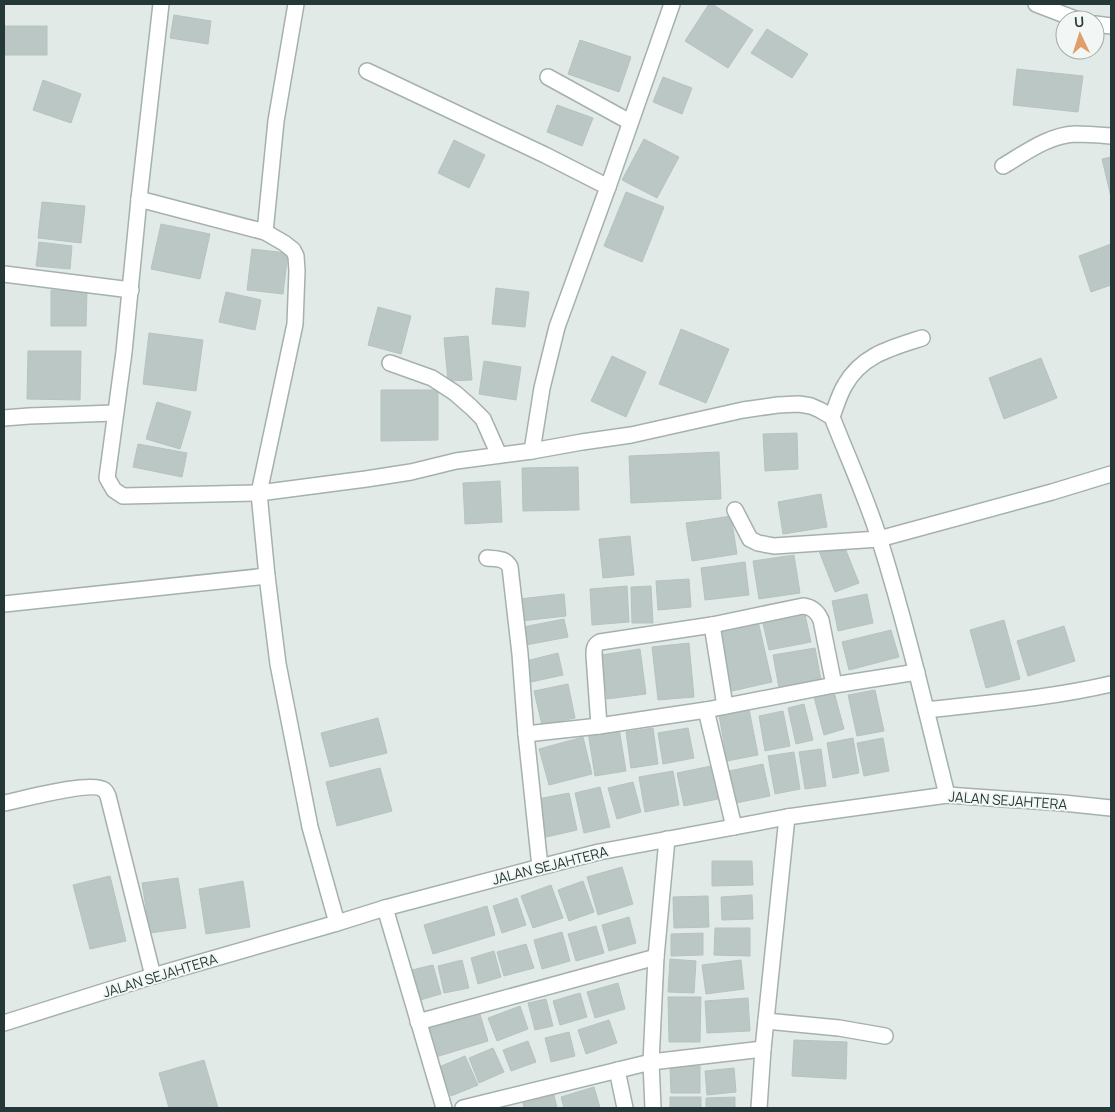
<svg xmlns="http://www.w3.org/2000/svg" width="1115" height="1112" viewBox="0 0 1115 1112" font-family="Manrope,sans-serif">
<rect width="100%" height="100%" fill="#e2eae8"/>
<g fill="#bbc7c4" stroke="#b5c3c0">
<polygon points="709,4 712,4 753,30 728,68 685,41"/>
<polygon points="174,15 211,21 208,44 170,38"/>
<rect x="4" y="26" width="43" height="29"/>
<polygon points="767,29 808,54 792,78 751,53"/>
<polygon points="580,40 631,57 619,92 568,74"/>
<polygon points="1017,69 1083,76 1078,112 1013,105"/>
<polygon points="663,77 692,88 682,114 653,102"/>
<polygon points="43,80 81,94 71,123 33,110"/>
<polygon points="557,105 593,118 582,146 547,132"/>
<polygon points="644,139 679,157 657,198 622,180"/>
<polygon points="454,140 485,155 469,188 438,173"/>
<polygon points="1111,157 1111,197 1102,159"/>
<polygon points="626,192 664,207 642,262 604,246"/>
<polygon points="42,202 85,206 81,243 38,238"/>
<polygon points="161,224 210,234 200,279 151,269"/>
<polygon points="39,242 72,246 70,269 36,266"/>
<polygon points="1111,244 1111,285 1091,292 1079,256"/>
<polygon points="252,249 288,253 283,294 247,290"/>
<polygon points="496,288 529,292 525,327 492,324"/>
<polygon points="51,290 87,291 86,326 51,326"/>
<polygon points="226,292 261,300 255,330 219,322"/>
<polygon points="378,307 411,316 401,354 368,345"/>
<polygon points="681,329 729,349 706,403 659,384"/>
<polygon points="149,333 203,340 196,391 143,384"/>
<polygon points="468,336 472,380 448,381 444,338"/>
<polygon points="28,351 81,351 80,400 27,399"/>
<polygon points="612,356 646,372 626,417 591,401"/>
<polygon points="1041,358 1057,398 1004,419 989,378"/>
<polygon points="484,361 521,367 516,400 479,394"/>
<polygon points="381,390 438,390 438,440 381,441"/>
<polygon points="157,402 191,412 180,449 146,439"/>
<polygon points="797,433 798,469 765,471 763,434"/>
<polygon points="138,444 187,453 182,477 133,467"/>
<polygon points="719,452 721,499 631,503 629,456"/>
<polygon points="578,467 579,510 523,511 522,468"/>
<polygon points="500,481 502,522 465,524 463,483"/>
<polygon points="821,494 827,527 783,534 778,502"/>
<polygon points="731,516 737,554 692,561 686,523"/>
<polygon points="630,536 634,575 603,578 599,539"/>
<polygon points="843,543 859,583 835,592 819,551"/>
<polygon points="794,555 800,593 759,599 753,561"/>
<polygon points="745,562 749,595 705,600 701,568"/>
<polygon points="689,579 691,607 658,610 656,581"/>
<polygon points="627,586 629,622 592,625 590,589"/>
<polygon points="651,586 653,623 632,623 631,587"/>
<polygon points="564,594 566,616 521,621 519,599"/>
<polygon points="867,594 873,623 838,631 832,601"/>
<polygon points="804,610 811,642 769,650 762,619"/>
<polygon points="564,619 568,637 526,645 523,627"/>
<polygon points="1004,620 1020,679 986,688 970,630"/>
<polygon points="758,621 772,682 732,691 718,630"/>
<polygon points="1064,626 1075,661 1028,676 1017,641"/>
<polygon points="891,630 899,657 849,670 842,642"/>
<polygon points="689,643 694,697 658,700 652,647"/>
<polygon points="815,648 821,680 779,688 773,655"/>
<polygon points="640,649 646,694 607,699 601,655"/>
<polygon points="558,653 563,675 531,682 526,661"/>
<polygon points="568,684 575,718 542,725 534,691"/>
<polygon points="875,690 884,731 857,736 848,695"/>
<polygon points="834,692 844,729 824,735 814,697"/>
<polygon points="804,704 813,740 796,744 788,708"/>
<polygon points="749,709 758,755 727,761 719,715"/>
<polygon points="783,711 790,746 765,751 759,716"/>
<polygon points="378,718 387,753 330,767 321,733"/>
<polygon points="619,728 626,771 595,776 588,732"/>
<polygon points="653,728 658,764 631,768 626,732"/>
<polygon points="688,728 694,758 663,764 658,733"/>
<polygon points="583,737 592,774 549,785 539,749"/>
<polygon points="853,738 859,773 833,778 827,743"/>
<polygon points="883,738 889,771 864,776 857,743"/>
<polygon points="821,749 826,786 805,789 799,752"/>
<polygon points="794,752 800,789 775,794 768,756"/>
<polygon points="763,764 770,796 736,803 729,771"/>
<polygon points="716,765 723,798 684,806 677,773"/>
<polygon points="380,768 392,811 337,826 326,782"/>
<polygon points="673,771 679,805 645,812 639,777"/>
<polygon points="633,782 641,812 617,819 608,788"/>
<polygon points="600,787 610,827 584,833 575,793"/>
<polygon points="569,793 577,830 542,838 533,800"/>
<polygon points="712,861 752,861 753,885 712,886"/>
<polygon points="622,867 633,904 598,915 587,877"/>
<polygon points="110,876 126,941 90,949 73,885"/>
<polygon points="178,878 186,928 150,933 142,883"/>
<polygon points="243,881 250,927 206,934 199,889"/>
<polygon points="583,881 594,912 569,921 558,890"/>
<polygon points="551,885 563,918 533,928 521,896"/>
<polygon points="752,895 753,919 722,920 721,897"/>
<polygon points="708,896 709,927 674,928 673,897"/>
<polygon points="517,898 526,925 502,933 493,906"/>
<polygon points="487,906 495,935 433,954 424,925"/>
<polygon points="629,917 636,943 609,951 602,925"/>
<polygon points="596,926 604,953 576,961 568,934"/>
<polygon points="715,928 750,928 750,956 714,955"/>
<polygon points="562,932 570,961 542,969 534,940"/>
<polygon points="703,933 703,955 671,956 671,934"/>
<polygon points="526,944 534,968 504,976 497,952"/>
<polygon points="494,951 501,977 478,984 471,958"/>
<polygon points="670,959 696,961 694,993 668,992"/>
<polygon points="462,960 469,988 444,993 438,966"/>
<polygon points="741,960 744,989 706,994 702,965"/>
<polygon points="433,965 441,994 420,1000 412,970"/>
<polygon points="618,983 625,1009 595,1018 587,992"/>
<polygon points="580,993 587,1017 560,1025 553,1001"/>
<polygon points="668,997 701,997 700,1042 669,1042"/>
<polygon points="748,998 750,1031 707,1033 705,1001"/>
<polygon points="546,999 553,1026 535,1030 528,1003"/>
<polygon points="520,1006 528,1029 497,1041 488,1018"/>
<polygon points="479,1011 488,1041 436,1057 427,1027"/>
<polygon points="609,1020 617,1043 586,1054 578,1030"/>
<polygon points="569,1032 575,1056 551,1062 545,1038"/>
<polygon points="794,1040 847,1042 846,1079 792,1076"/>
<polygon points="528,1041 536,1062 511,1071 503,1050"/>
<polygon points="493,1048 504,1072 479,1083 469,1058"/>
<polygon points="465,1056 478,1085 451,1096 439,1067"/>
<polygon points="204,1060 218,1108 169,1108 159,1073"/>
<polygon points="700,1066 700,1093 671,1093 670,1067"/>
<polygon points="734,1068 736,1092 707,1095 705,1071"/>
<polygon points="594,1087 600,1108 564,1108 561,1097"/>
<polygon points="554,1095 557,1108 524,1108 523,1103"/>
<rect x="670" y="1097" width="31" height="11"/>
<polygon points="735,1097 735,1108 706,1108 706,1098"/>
</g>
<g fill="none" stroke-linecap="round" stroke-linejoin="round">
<g stroke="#a5b1af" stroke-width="18">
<g id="minor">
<path d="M161 4 139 199 124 352 107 478 114 490 123 496 259 493 366 479 411 472 456 461 532 451 582 442 631 435 743 410 778 405 799 404 811 406 820 410 832 417C848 458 867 499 880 541 906 624 926 710 947 795"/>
<polyline points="1036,4 1078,20"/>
<polyline points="1095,24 1111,26"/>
<polyline points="367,71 545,155 608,187"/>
<polyline points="548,77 630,122"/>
<path d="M1003 166C1025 153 1049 135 1075 134 1087 134 1099 135 1111 136"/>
<polyline points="139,199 265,232 284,243 293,250 296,256 297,271 295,324 259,493 267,576 278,664 310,827 337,923"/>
<polyline points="265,232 276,121 296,4"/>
<polyline points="4,274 131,290"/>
<polyline points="390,363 432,378 455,393 471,407 483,419 499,455"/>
<path d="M832 417C836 406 839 395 845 385 862 355 891 348 922 338"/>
<polyline points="4,418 29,416 115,413"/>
<polyline points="532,451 542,388 557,327 608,187 672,4"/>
<polyline points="735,510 750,539 758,543 774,546 879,539 1052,492 1111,474"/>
<path d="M487 558C496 559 506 558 510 567L520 654 526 734 540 867"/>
<polyline points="4,604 267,576"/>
<polyline points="712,625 725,706"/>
<polyline points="706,710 734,827"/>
<path d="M926 710C988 703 1051 698 1111 684"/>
<path d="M599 726 594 655C594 649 594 645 600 642L712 625 803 606C812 607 817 611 821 620L834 685"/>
<polyline points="526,734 599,726 706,710 834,685 917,672"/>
<path d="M4 803C20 800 93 780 104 790 106 791 107 794 108 796L153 976"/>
<polyline points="385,908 444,1108"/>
<polyline points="766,1021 839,1028 885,1036"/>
<polyline points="418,1022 656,957"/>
<polyline points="4,1023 153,976 337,923 385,908 540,867 599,852 787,817 947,795 1063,803 1111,808"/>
<polyline points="617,1070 625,1108"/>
<polyline points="463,1108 651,1062 763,1049"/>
<polyline points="653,1108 651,1062 656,957 667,839"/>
<polyline points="759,1108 763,1049 787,817"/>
</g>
</g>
<use href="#minor" stroke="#fff" stroke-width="15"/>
</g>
<g text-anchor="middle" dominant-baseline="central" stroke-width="4" stroke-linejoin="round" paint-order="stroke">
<g font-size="14" fill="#243937" stroke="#f2f7f5">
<text transform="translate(1008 800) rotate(4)">JALAN SEJAHTERA</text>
<text transform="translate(550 865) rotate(-14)">JALAN SEJAHTERA</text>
<text transform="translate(160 975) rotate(-17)">JALAN SEJAHTERA</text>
</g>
</g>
<rect width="1115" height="1112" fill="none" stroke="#243937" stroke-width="10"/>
<g transform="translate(1080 35) rotate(356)"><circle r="24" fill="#f2f7f5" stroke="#a0aba9"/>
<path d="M0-4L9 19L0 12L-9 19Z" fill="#e09e6a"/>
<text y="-8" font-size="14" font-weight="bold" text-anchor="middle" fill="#243937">U</text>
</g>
</svg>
